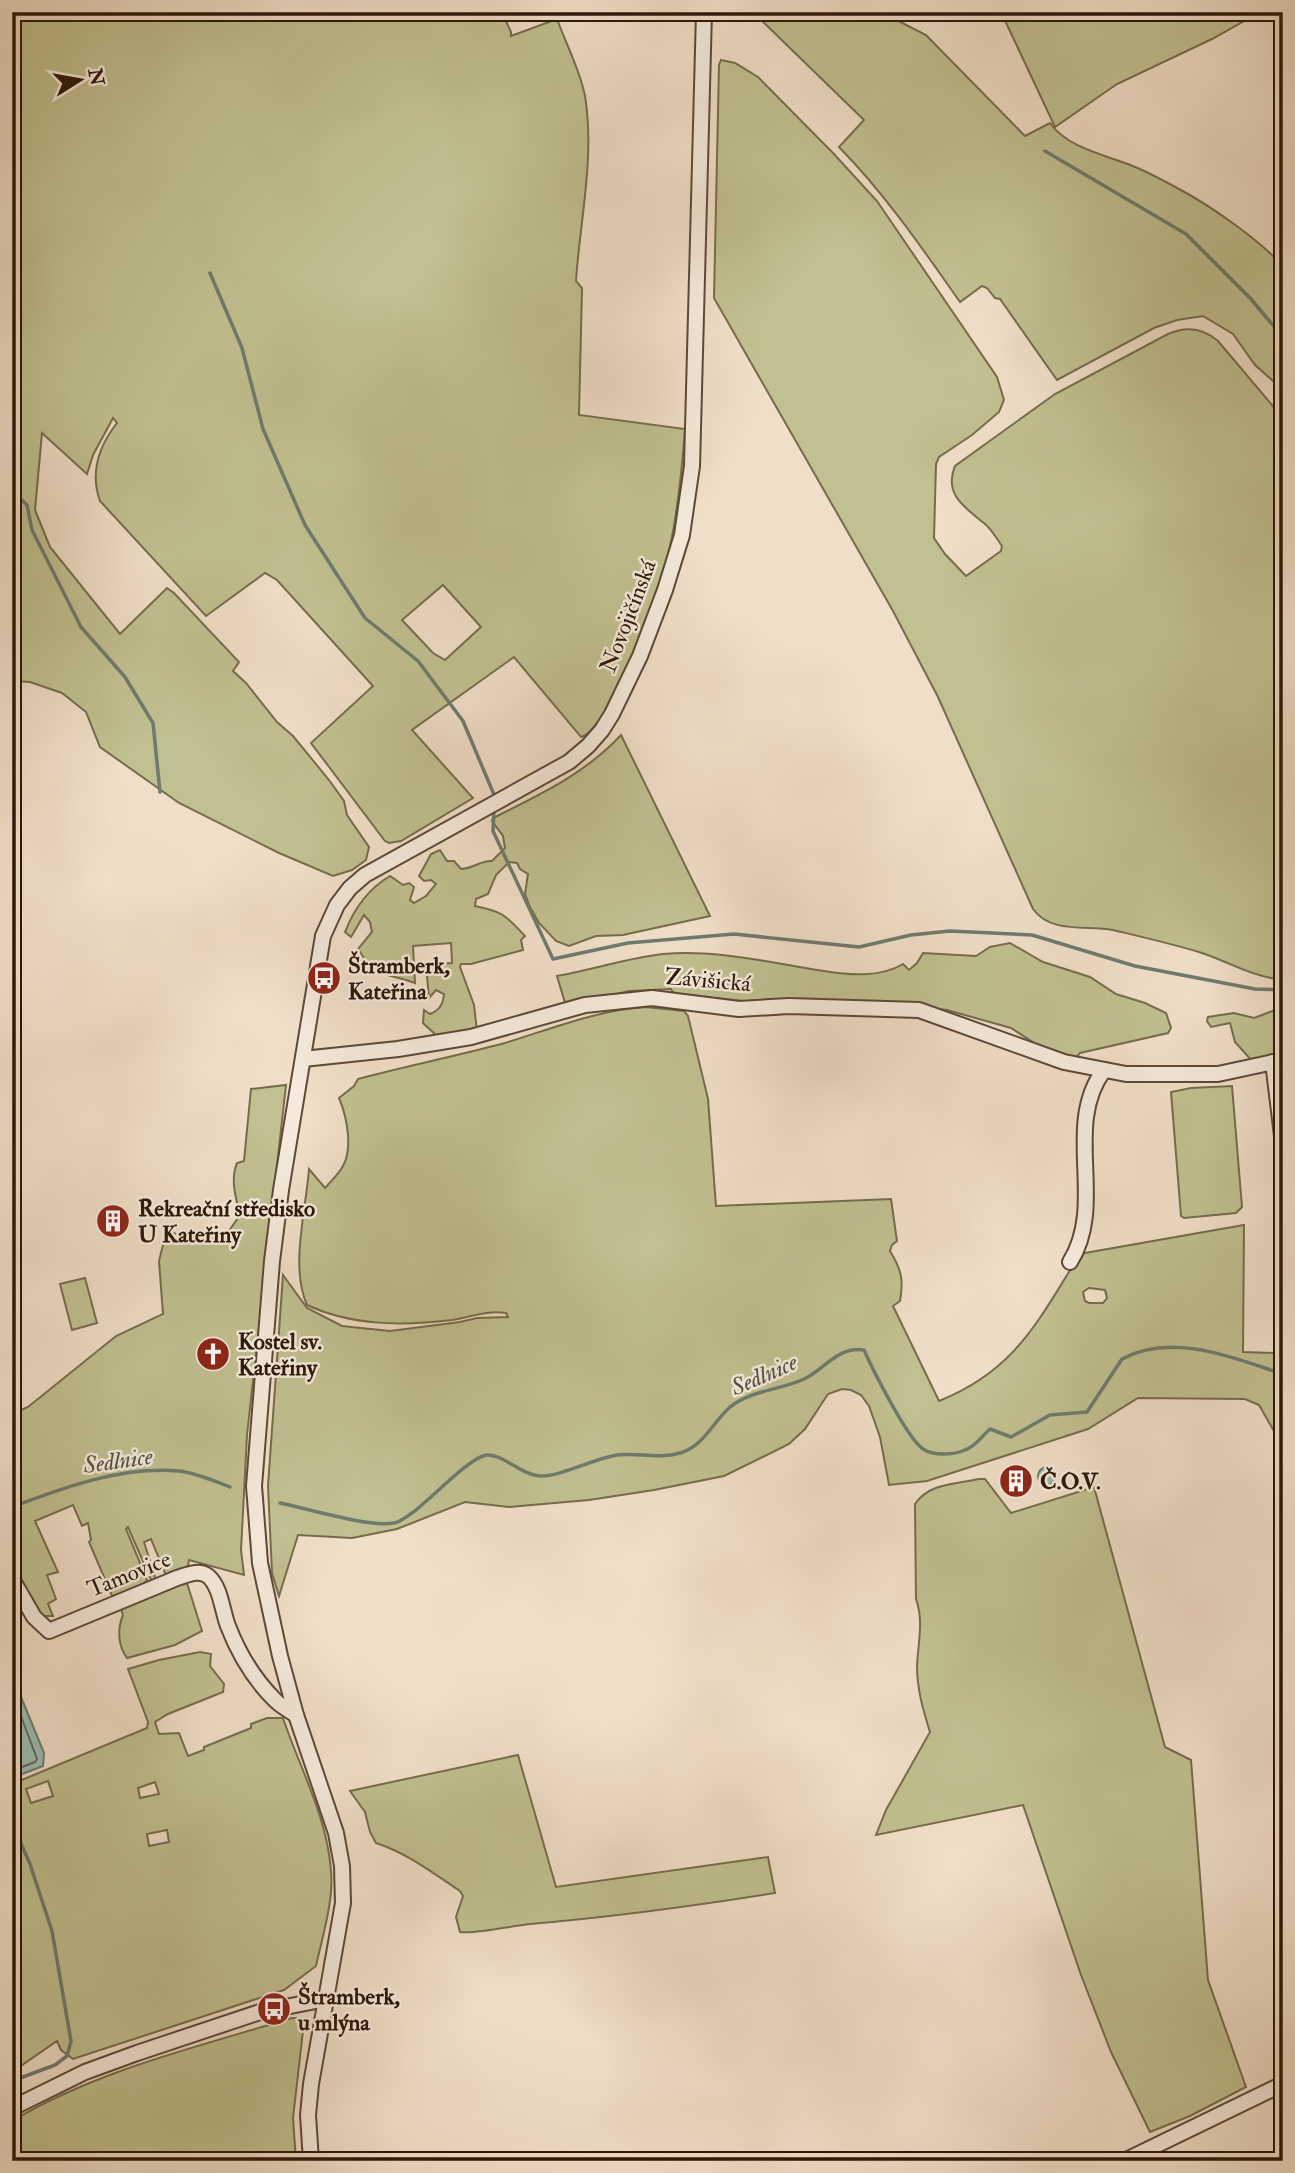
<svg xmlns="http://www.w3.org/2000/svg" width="1295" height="2173" viewBox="0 0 1295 2173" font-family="'IM FELL Double Pica',serif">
<rect width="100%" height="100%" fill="#f0dfc8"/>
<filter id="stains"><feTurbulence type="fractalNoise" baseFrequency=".00286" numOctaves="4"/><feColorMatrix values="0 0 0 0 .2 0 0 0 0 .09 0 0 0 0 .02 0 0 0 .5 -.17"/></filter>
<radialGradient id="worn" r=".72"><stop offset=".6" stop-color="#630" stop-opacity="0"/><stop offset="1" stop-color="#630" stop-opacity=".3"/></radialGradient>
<g fill="#c1c090" stroke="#766c4c" stroke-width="2" fill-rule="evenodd">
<path d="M12 12H502L511 32V36L557 19C566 44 580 70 585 96 595 157 580 220 576 281L582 288 579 415 685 429C682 470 678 511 669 551 661 582 610 730 581 737L514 657 412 730 473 798 401 841 389 843 385 841 311 743 373 686 277 580 265 573 206 616 100 501C90 473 99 446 117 423L113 418 93 455 87 474 42 433 35 510 50 547 120 634 167 588 174 593 239 662 233 671 246 683 277 722 293 736 329 780 344 801 347 815 369 847 366 860 352 870 333 876 279 853 179 803 100 747 86 712 62 693 30 682 12 681ZM443 585 481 627 445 660 433 653 402 620Z"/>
<path d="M756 12H881L926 35 1025 136 1050 123C1066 146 1100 154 1125 163 1143 169 1162 180 1179 189 1211 206 1258 239 1283 266V390L1255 365 1233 334 1203 316 1177 320 1154 328 1057 380 1000 299 995 298 987 288 982 286 960 302C922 248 886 195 839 147L864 120 761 20Z"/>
<polygon points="1001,12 1260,12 1212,39 1117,84 1055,127"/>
<path d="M721 60 735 63 758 77 833 153 877 201 997 377 1004 400 999 412 972 435 939 457 936 464 934 538 945 554 966 576 1001 551 1002 546C997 539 992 530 985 524 966 508 943 495 955 466L1055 394 1168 334C1186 326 1203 328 1218 341L1283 418V980C1253 977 1229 962 1202 953 1173 944 1142 937 1113 930 1086 925 1051 934 1033 909L938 697 893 611 714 298 719 65Z"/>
<path d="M621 735 710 916 623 935 596 936 569 946 556 941 539 923 530 907 525 894 528 874 520 869 517 863 509 862 496 875 488 894 476 899 475 906C504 912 505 915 525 936L521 940 523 950 471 964H461L460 967 474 1005 477 1031 438 1037 423 1023 424 1010 430 1014C440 1010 443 1004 444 994L436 990 429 998 426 965 452 963 451 943 413 946 415 983C387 973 375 978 358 949L372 932 370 922 364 915 351 937 345 932C354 909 368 889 390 876L403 885 409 883 414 887 410 900 414 903 426 896 436 884 431 880 424 881 419 876 431 854 440 850 447 861H454L461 869C473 869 481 860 492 861L505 848 503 836 492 821 493 818C539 795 585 774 621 735Z"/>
<path d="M1010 943 1043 962 1090 977 1116 994 1145 1003 1166 1013 1171 1028 1168 1033 1080 1053 1076 1058 1053 1055 1011 1028 947 1010 877 1002 743 1001 674 994 671 989 629 991 566 1006 557 976C592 970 627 958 663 954 716 949 771 963 824 971 849 975 880 978 903 964L909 970 917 963 923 953 976 956 990 947Z"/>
<path d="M646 1007 684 1011 688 1016 708 1099 716 1206 891 1199 897 1241 892 1245 890 1251C901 1269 904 1279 900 1301L893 1306 939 1401C1014 1371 1037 1323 1077 1259L1085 1253 1244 1225 1243 1352 1276 1353 1283 1357V1447L1259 1405 1245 1399 1138 1398 1088 1429 927 1481 889 1485 880 1437 869 1406 861 1395 851 1390 842 1389 828 1394 805 1429 789 1444 724 1476 654 1490 589 1500 509 1507 465 1502 397 1529 352 1538 298 1535 279 1596 272 1573 268 1486 283 1275 307 1308 342 1326 390 1331 460 1322 477 1318 508 1317 506 1313C487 1310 471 1317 452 1320 403 1326 352 1326 307 1305 290 1267 306 1210 309 1169L325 1188C331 1181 339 1174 343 1166 353 1148 347 1117 339 1098L354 1086 358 1079C407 1066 456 1056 505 1043 551 1029 597 1010 646 1007ZM1089 1288 1105 1290 1107 1298 1103 1303H1089L1085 1301 1083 1292Z"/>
<polygon points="1283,1007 1283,1054 1252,1061 1235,1042 1230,1023 1211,1027 1207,1021 1208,1017 1234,1013 1254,1018"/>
<path d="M286 1085 247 1435 241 1550 244 1575 189 1560 187 1570 167 1578 151 1539 144 1542 155 1577 156 1581 152 1582 128 1527 126 1529 147 1580 142 1587 113 1598 89 1542 91 1540 88 1523 82 1526 73 1505 35 1521 58 1572 47 1575 56 1599 48 1604 53 1616H45L41 1620 12 1574V1414L28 1407 116 1336 163 1314 159 1261 167 1229C194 1245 195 1242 226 1235L240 1215C236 1198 230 1180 237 1163L244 1161 251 1089Z"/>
<polygon points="1232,1086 1242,1207 1236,1213 1184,1218 1181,1216 1171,1092 1191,1088"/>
<polygon points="85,1278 97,1323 72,1330 60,1284"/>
<path d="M979 1479H985L1011 1513 1094 1487 1165 1747 1191 1760 1208 1980 1246 2087 1190 2116 1150 2132 1111 2052 1081 1975 1023 1805 876 1835 886 1810 930 1732C923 1710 917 1689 917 1666 918 1643 924 1621 916 1599L915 1504C929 1483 956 1484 979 1479Z"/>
<path d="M186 1580 202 1631 175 1645 127 1658C118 1646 117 1629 123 1615L120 1607Z"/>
<path d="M200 1652 211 1654 210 1666 224 1684 223 1692 168 1714 155 1722 159 1734 179 1733 188 1756 204 1750V1747L251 1728V1724L267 1718H283C300 1769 327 1816 331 1871 334 1900 322 1938 316 1966L284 1990 73 2059 61 2050 57 2041 12 2072V1784L147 1728 148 1722 128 1669 159 1660ZM48 1781 53 1796 31 1803 26 1789ZM155 1782 159 1794 140 1798 138 1788ZM167 1830 169 1842 149 1846 147 1834Z"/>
<path d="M518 1755 556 1887 768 1857 775 1893C694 1906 612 1917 530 1924 510 1926 478 1934 460 1932L456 1917 463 1896 460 1891C433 1873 407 1853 376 1843L370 1832 365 1812 350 1791Z"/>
<path d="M292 2018H301L304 2022 293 2118 296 2161H12V2121C98 2070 197 2047 292 2018Z"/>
</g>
<g fill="#9bbdb2" stroke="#6e7b6e" stroke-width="2">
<circle cx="1047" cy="1476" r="9"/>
<polygon points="12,1675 44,1753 43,1766 12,1778"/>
</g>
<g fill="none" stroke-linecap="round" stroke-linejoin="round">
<polyline stroke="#636a5d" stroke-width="2" points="12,1692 37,1759 35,1762 12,1771"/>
<g stroke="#6e7b6e" stroke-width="3.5">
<polyline points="1045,151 1186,234 1250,298 1283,337"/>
<polyline points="210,273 242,348 263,429 305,525 365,618 418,661 463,721 495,797"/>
<polyline points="12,491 27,505 32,530 81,627 125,677 153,723 160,792"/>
<polyline points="494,809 493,831 553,959 628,943 734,934 859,947 911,935 950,931 1032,935 1135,966 1255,989 1283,990"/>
<path d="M280 1503C306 1508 371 1528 394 1523 401 1522 407 1516 412 1513 429 1501 471 1456 487 1455 503 1454 521 1475 540 1476 558 1477 592 1460 612 1456 634 1451 657 1460 680 1453 703 1447 713 1422 730 1407 752 1390 780 1390 804 1379 825 1369 838 1346 864 1350 873 1370 907 1438 923 1449 933 1456 954 1455 965 1450 975 1447 982 1436 990 1429L1011 1437 1050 1415 1087 1412 1122 1359C1172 1332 1233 1358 1283 1374"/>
<path d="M12 1507C65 1487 122 1466 179 1471 197 1473 214 1481 230 1487"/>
<polyline points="12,1823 30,1864 52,1931 71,2041 67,2056 55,2065 12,2081"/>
</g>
<g stroke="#5c4938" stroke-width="18">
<g id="minor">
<polyline points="303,1059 398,1049 471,1037 585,1005 652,998 739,1009 789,1006 919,1010 1064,1062 1126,1074 1218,1074 1283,1060"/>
<polyline points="1273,1062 1282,1136"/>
<path d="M1070 1262C1107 1203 1062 1126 1104 1070"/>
<path d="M12 1579 34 1617 49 1631 177 1578C187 1575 199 1569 208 1576 221 1587 222 1611 228 1626 238 1652 254 1679 274 1699 280 1706 289 1710 296 1715"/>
<polyline points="12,2108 85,2072 137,2053 260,2012 326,1999"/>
<polyline points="311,2161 308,2115 311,2084 343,1903 342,1866 336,1833 296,1715 280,1656 260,1563 254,1486 272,1261 281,1190 323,936 337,905 350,888 365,875 569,762 588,746 602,730 612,714 640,656 665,590 682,535 692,466 704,12"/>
<polyline points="1124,2161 1283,2084"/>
</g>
</g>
<use href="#minor" stroke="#f5eadb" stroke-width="14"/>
</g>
<defs>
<g id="bus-disc" transform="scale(1.75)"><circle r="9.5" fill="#8f2418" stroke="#f5eadb"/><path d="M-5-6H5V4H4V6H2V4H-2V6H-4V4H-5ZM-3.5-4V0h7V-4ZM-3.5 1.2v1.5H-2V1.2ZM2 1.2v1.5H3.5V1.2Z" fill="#fff"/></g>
<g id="building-disc" transform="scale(1.75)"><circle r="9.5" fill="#8f2418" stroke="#f5eadb"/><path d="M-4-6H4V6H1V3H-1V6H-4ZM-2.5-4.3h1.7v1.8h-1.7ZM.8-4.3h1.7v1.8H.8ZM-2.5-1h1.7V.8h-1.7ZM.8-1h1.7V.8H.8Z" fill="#fff"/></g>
<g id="church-disc" transform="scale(1.75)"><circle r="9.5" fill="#8f2418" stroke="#f5eadb"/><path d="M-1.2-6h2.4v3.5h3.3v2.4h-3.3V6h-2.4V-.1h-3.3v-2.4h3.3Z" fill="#fff"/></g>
</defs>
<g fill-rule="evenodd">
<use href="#bus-disc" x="324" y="978"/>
<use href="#building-disc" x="113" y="1221"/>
<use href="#church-disc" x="213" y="1354"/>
<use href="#building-disc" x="1016" y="1481"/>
<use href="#bus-disc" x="274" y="2009"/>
</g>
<g text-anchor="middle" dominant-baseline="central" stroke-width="5" stroke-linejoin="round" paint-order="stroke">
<g font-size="23" fill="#2b1708" stroke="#f5eadb">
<text transform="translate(628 616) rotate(-69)">Novojičínská</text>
<text transform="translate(708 980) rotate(5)">Závišická</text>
<text transform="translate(129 1574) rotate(-22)">Tamovice</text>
</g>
<g font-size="23" font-weight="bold" fill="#2b1708" stroke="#f5eadb" text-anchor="start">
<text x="348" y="965">Štramberk,<tspan x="348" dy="26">Kateřina</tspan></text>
<text x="138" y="1208">Rekreační středisko<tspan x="138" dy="26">U Kateřiny</tspan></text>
<text x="238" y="1341">Kostel sv.<tspan x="238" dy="26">Kateřiny</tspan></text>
<text x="1040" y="1481">Č.O.V.</text>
<text x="298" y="1996">Štramberk,<tspan x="298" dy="26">u mlýna</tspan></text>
</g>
<g font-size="24" font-style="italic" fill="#525144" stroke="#f5eadb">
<text transform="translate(764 1375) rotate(-24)">Sedlnice</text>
<text transform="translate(118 1461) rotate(-8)">Sedlnice</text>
</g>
</g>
<rect width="1295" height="2173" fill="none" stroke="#f0dfc8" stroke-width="42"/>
<rect x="14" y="14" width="1267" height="2145" fill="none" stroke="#2b1708" stroke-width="3.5"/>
<rect x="21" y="21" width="1253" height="2131" fill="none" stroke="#2b1708" stroke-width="2"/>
<g transform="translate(80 80) rotate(79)" stroke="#f5eadb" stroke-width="5" paint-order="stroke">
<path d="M0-5L12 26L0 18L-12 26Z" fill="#2b1708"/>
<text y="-10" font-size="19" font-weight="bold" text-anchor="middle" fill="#2b1708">N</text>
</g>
<rect width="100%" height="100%" filter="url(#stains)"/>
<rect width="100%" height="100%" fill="url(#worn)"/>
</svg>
